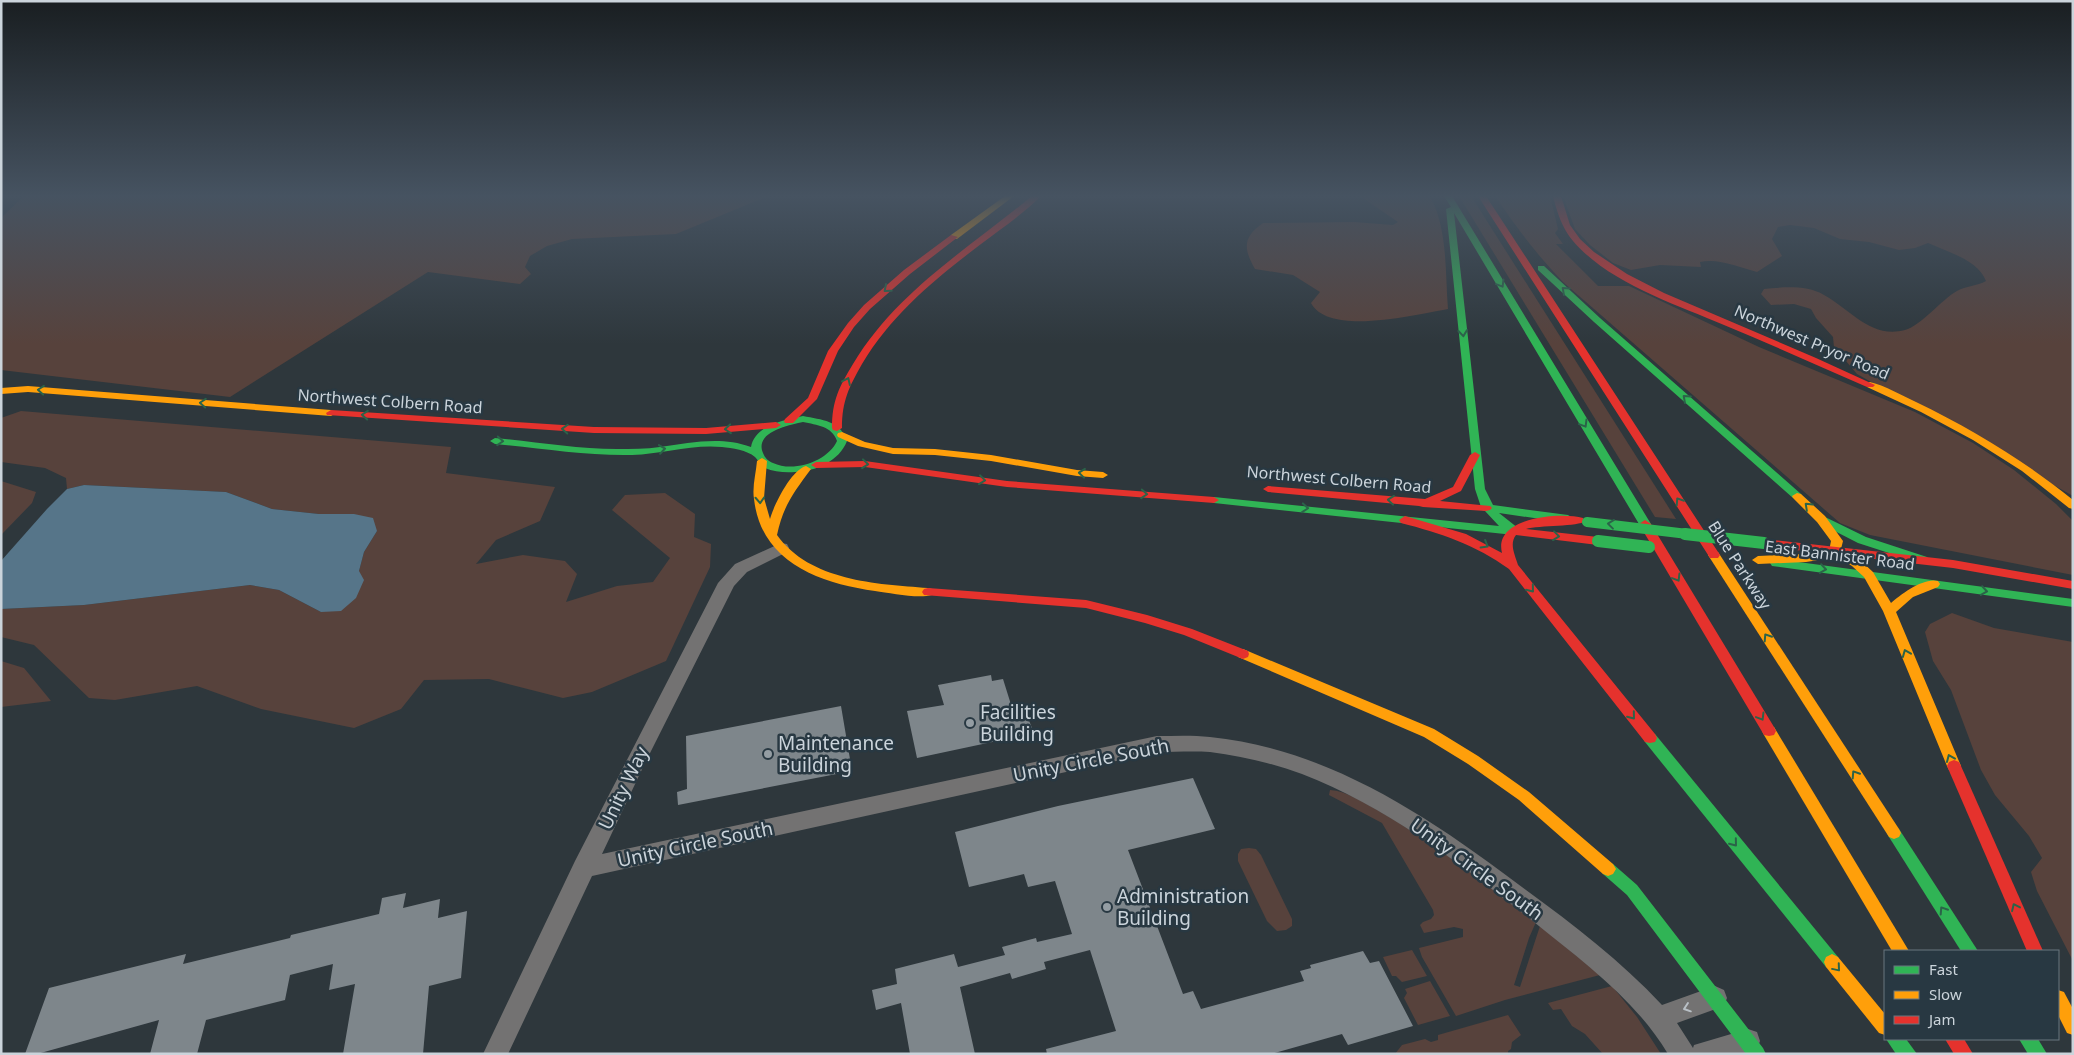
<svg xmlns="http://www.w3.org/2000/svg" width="2074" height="1055" viewBox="0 0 2074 1055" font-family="'Noto Sans',sans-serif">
<rect width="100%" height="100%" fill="#2e373c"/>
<g fill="#57423c">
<polygon points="24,196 768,196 676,234 572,239 547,246 530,256 525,267 531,274 520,284 428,272 230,397 1,370 1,225 3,216"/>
<path d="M1360 196H1430C1448 229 1445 272 1448 309 1417 314 1329 337 1311 303L1320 292 1293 275 1255 269C1243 248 1243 237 1263 223L1354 222 1393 225 1398 222Z"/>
<polygon points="1459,196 1471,196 1676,519 1655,517"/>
<path d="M1495 196H1550L1558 229 1555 233 1563 244H1556L1598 286H1629L1759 347 1915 412 1973 443 2014 470 2056 504 2073 521V575L1870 535 1840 523 1563 282C1537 255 1516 227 1495 196Z"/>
<path d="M1563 196H2073V496L1857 374 1834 347 1833 337 1816 318 1811 309 1794 304 1771 305 1761 294 1764 289C1783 287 1807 285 1824 295 1851 310 1871 339 1905 330 1921 326 1942 299 1957 291 1966 286 1977 286 1986 281 1978 260 1948 252 1928 243L1915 248 1899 250 1869 242 1840 239 1814 228 1790 225 1778 227 1772 239 1782 256 1757 272C1738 267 1719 258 1700 262L1701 267 1660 265 1631 270 1613 263 1590 245 1575 229Z"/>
<polygon points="21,411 451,447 446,473 555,487 540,521 496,540 476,564 523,555 565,561 577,574 566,602 617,586 653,582 670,558 612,510 625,495 665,493 695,514 694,537 711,544 710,567 666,661 592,692 563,698 489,679 424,680 401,709 354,728 261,709 197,686 115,700 89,698 34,645 1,637 1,609 84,605 250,585 279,590 321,612 359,571 364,552 377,531 354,514 319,514 272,509 226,492 84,485 67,489 66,478 45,468 1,462 1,418"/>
<polygon points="1,481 36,492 32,503 1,535"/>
<polygon points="1952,613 1994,628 2073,642 2073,961 2037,891 2031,872 2042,858 2029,836 1995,795 1981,770 1951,690 1933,661 1925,632 1930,624"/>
<polygon points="1,661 24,668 51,701 1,707"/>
<path d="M1330 790C1347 791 1364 803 1379 811 1435 843 1485 884 1536 922L1529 938 1514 985 1520 987 1540 926 1600 975 1505 1000 1456 1016 1422 957 1419 948 1463 937V929L1454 927 1424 933 1420 925 1423 922 1431 919 1434 915 1433 910 1382 823 1329 795Z"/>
<polygon points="1249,848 1256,849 1261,855 1292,919 1292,926 1286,930 1277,931 1267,921 1238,861 1238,854 1241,849"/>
<polygon points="1412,950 1427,976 1402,982 1396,976 1392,976 1383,957"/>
<polygon points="1430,981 1450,1016 1418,1025 1404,998 1407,993 1405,989"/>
<polygon points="1612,986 1637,1017 1661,1054 1603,1054 1585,1034 1572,1026 1561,1009 1553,1010 1548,1003"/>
<polygon points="1508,1015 1521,1035 1512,1042 1511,1049 1508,1051 1508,1053 1395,1054 1402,1045 1425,1039 1431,1042 1438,1040 1438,1035"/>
</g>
<polygon fill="#567589" points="84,485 226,492 272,509 319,514 354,514 373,518 377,531 364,552 359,571 364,580 356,598 341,611 321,612 279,590 250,585 84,605 1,609 1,561 47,509 67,489"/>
<g fill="#7e868b">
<polygon points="991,675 992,681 1003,679 1013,711 1024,708 1034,733 917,758 907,711 944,705 938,685"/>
<polygon points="841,706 852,771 678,805 677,792 687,789 686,736"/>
<polygon points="1193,778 1215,829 1128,850 1183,994 1193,991 1201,1009 1304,981 1300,971 1311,968 1310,965 1363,951 1370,963 1379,961 1413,1026 1348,1045 1342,1034 1271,1054 1047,1054 1046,1049 1116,1031 1090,950 1044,962 1046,969 1012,979 1010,973 960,987 975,1054 910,1054 901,1003 876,1010 872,990 897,984 895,969 954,954 958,967 1005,955 1002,947 1036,938 1037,942 1072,934 1055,881 1028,887 1024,874 969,887 955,832 1058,806"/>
<polygon points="406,893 403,908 440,899 438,918 467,911 461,978 429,986 423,1054 343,1054 355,984 329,990 333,964 290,975 285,1000 206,1020 197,1054 150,1054 159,1020 37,1054 25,1054 49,988 186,954 183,964 290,938 291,935 379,914 382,898"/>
</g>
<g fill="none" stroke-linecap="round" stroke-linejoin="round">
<path fill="#737272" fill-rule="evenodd" d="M781 543 787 544 789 548 787 552 747 572 734 586 645 763 602 854 1157 736C1174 736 1193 735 1210 737 1330 749 1432 819 1526 890 1574 925 1621 961 1662 1005L1715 986 1724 990 1727 998 1724 1006 1677 1023 1693 1048 1694 1045 1748 1029 1757 1032 1760 1041 1757 1050 1747 1054H1668C1636 1000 1582 961 1534 922 1463 866 1388 807 1302 774 1272 763 1241 756 1210 752 1193 751 1174 752 1157 752L592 876 508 1054H483L575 861 718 583 735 564Z"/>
<g fill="#30b455" fill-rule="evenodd">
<polygon points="1444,196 1452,196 1651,524 1649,527 1641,527 1639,524 1454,213 1485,489 1493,505 1568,515 1574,519 1572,522 1568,523 1499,513 1518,528 1520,531 1518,534 1514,535 1214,503 1209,500 1214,497 1499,526 1485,511 1482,510 1475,489 1446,209 1451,207"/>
<polygon points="1538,266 1544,266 1600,318 1801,494 1802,496 1801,498 1793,498 1594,322 1538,270"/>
<path d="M803 416C822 420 840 420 847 441 839 461 817 471 795 472 786 473 774 472 765 468 760 465 759 461 755 457 747 450 732 448 722 447 692 444 662 454 632 455 586 456 541 448 495 444L490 441 495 438C536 442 576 449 617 449 632 449 646 449 660 447 691 443 720 436 751 447 755 425 784 420 803 416ZM803 422C817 425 832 426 837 441 828 461 794 473 773 463 768 461 765 458 763 453 754 432 789 425 803 422Z"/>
<polygon points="1823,516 1866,537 1927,557 1929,560 1923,564 1858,543 1819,523 1817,520"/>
<polygon points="1776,559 2073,599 2073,607 1772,566 1770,563"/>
<polygon points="1650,733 1655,734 1838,957 1840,962 1838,967 1832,970 1826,967 1645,742 1643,738 1645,734"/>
<polygon points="1894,827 1899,829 1978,951 1961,951 1889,837 1887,833 1889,829"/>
<polygon points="1608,862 1613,864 1637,885 1763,1048 1766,1054 1746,1054 1627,895 1603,874 1600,869 1603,864"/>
<polygon points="1886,1039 1906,1039 1917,1054 1896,1054"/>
<polygon points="2019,1039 2038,1039 2047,1054 2028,1054"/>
</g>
<g fill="#ff9f0a" fill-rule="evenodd">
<polygon points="1005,196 1014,196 957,239 951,239 951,235"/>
<path d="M1870 382C1886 386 1901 395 1916 402 1972 429 2025 461 2073 500V509L2069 508 2022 471 1973 440 1921 412 1867 387V383Z"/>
<polygon points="28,386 331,410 336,413 331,416 28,392 1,394 1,388"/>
<polygon points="842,432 865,442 893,448 935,449 991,455 1077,470 1103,472 1108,475 1103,478 1077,476 991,461 935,455 893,454 858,446 838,437 837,435 838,433"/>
<path d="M762 458 767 461 764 498 770 519C774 505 791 470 806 466L811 469C794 492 783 506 777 535 810 581 876 584 928 588L932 589 934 592 932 595C918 599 890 593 875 591 819 583 761 562 754 499 752 487 756 473 757 461Z"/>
<path d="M1797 493 1801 494 1825 516 1843 541 1841 549 1860 560 1873 572 1891 603C1901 594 1924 577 1938 581L1940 584 1938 587 1913 597 1896 612 1961 766 1959 770 1954 772 1949 770 1947 766 1883 611 1864 577 1852 566 1838 557 1806 562 1758 564 1752 560 1758 556 1806 554 1829 551 1831 541 1817 522 1793 498 1792 496Z"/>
<polygon points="1714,551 1718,552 1899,829 1901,833 1899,837 1894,839 1889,837 1708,555"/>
<polygon points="1243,649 1434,729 1478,756 1529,792 1613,864 1616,869 1613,874 1608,876 1603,874 1519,800 1468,764 1424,737 1238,657 1237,654 1238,651"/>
<polygon points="1769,726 1774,727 1909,951 1892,951 1764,735 1762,731 1764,727"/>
<polygon points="1832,954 1838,957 1885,1014 1885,1035 1879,1033 1826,967 1824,962 1826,957"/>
<polygon points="2058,990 2064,992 2073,1009 2073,1035 2067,1033 2058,1015"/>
</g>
<g fill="#e5322d" fill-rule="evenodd">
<path d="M1032 196H1041C1023 214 1001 229 981 244 935 279 892 314 862 364 849 387 842 401 842 428L837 431 833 430 832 428C832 401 839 387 853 364 897 291 968 249 1032 196Z"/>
<polygon points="1478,196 1486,196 1718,552 1720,555 1718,558 1710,558"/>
<path d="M1553 196H1561L1570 225 1580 239 1594 252 1627 274 1664 293 1816 358 1875 385 1873 387H1867C1819 366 1772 345 1724 325 1675 304 1609 283 1573 241 1562 228 1557 212 1553 196Z"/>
<polygon points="951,235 958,237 910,274 870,309 854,327 838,351 817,399 793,423 785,423 784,421 785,419 808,398 828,351 848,323 864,305 904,270"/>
<polygon points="331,410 594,427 706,428 776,422 781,425 776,428 706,434 594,433 327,415 326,413"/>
<polygon points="1475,452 1480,455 1461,491 1440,501 1490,506 1492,508 1490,510 1486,511 1423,507 1419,506 1268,492 1263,489 1268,486 1425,499 1453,487 1470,455"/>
<polygon points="865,461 1007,481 1214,497 1219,500 1214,503 1007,487 865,467 816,468 811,465 816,462"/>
<path d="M1405 516 1466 534 1502 553C1493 517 1560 512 1583 518L1585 521C1579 527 1539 525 1526 529L1598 537 1602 538 1604 541 1602 544 1598 545 1516 535C1509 544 1515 555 1518 565L1655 734 1657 738 1655 742 1650 743 1645 742 1509 569C1476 545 1440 533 1401 523L1399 520Z"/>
<polygon points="1645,520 1651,524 1774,727 1776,731 1774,735 1769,736 1764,735 1639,524"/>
<polygon points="1764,539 1953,560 2073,581 2073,589 1953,568 1760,546 1758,543"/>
<polygon points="928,588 1086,600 1147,615 1192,629 1248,651 1249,654 1248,657 1243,659 1184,635 1145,623 1086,608 924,595 922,592 924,589"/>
<polygon points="1954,760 1959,762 1961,766 2043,951 2027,951 1947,766 1949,762"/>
<polygon points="1945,1039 1964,1039 1973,1054 1954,1054"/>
</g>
<polyline stroke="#30b455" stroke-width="10" points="1587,522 1696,535"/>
<g stroke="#30b455" stroke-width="12">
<polyline points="1685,534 1764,543"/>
<polyline points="1598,541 1649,547"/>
</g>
</g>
<defs><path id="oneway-chevron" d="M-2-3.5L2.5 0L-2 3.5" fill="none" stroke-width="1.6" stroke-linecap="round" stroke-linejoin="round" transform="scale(1.25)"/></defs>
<g stroke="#2b6349">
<use href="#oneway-chevron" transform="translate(1501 284) rotate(59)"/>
<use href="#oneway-chevron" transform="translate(887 289) rotate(139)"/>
<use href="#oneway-chevron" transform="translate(1565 290) rotate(-138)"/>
<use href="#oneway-chevron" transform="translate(1463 333) rotate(84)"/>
<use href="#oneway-chevron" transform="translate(847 381) rotate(-65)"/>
<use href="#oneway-chevron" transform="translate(41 390) rotate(-175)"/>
<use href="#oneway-chevron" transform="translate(1686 398) rotate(-138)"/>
<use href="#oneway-chevron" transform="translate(203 403) rotate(-176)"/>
<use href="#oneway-chevron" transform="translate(365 415) rotate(-176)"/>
<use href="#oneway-chevron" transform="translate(1584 424) rotate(59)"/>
<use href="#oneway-chevron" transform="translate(565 429) rotate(-177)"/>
<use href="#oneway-chevron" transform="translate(728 429) rotate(175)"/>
<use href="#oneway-chevron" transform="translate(500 441) rotate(4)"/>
<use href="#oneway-chevron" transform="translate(662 449) rotate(-8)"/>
<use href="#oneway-chevron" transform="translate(865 464) rotate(6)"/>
<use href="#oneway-chevron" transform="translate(1082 473) rotate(-174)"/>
<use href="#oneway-chevron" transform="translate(982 480) rotate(7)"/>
<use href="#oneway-chevron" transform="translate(1144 494) rotate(4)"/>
<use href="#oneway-chevron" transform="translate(760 500) rotate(87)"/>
<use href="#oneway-chevron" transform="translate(1391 500) rotate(-174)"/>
<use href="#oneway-chevron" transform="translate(1679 501) rotate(-123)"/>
<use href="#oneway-chevron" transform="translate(1808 506) rotate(-137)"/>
<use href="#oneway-chevron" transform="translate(1305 508) rotate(5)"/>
<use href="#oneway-chevron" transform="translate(1611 524) rotate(-173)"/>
<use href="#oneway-chevron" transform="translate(1556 536) rotate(7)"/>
<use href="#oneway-chevron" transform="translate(1485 545) rotate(31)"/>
<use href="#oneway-chevron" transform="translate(1823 569) rotate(8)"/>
<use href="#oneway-chevron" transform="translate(1677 578) rotate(59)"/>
<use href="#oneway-chevron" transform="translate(1531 589) rotate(51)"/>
<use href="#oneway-chevron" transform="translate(1984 591) rotate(8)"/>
<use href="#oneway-chevron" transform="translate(1767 637) rotate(-123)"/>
<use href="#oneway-chevron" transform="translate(1906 653) rotate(-112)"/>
<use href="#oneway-chevron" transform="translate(1632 716) rotate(51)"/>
<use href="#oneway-chevron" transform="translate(1761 717) rotate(59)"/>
<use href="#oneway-chevron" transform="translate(1950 758) rotate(-113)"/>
<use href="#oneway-chevron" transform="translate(1855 774) rotate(-123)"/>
<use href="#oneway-chevron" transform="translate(1734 843) rotate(51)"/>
<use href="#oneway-chevron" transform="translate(2015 907) rotate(-115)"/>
<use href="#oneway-chevron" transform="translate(1943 910) rotate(-123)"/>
<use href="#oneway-chevron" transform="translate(1837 968) rotate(50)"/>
</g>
<use stroke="#b9c0c6" href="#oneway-chevron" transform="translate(1687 1008) rotate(161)"/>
<linearGradient id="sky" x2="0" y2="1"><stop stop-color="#191e21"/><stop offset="0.57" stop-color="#465361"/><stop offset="1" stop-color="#465361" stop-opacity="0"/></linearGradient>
<rect width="2074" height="344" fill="url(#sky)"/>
<g fill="#949da3" stroke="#283842" stroke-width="2">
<circle cx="970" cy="723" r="5"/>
<circle cx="768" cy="754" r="5"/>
<circle cx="1107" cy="907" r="5"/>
</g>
<g text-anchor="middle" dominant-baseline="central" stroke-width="5" stroke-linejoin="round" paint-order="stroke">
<g font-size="16" fill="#cbd4db" stroke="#283842">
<text transform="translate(1812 342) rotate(23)">Northwest Pryor Road</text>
<text transform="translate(390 401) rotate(4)">Northwest Colbern Road</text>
<text transform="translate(1339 479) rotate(5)">Northwest Colbern Road</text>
<text transform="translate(1840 555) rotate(7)">East Bannister Road</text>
<text transform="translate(1740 565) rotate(57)">Blue Parkway</text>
</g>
<g font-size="19" fill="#cbd4db" stroke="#283842" text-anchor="start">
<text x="980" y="712">Facilities<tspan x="980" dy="22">Building</tspan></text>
<text x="778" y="743">Maintenance<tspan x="778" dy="22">Building</tspan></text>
<text x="1117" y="896">Administration<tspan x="1117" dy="22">Building</tspan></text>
</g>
<g font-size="19" fill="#cbd4db" stroke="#283842">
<text transform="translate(1091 760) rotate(-11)">Unity Circle South</text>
<text transform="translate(623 788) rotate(-64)">Unity Way</text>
<text transform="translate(695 844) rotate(-12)">Unity Circle South</text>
<text transform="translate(1477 869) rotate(36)">Unity Circle South</text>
</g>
</g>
<rect width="2074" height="1055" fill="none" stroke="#cbd4db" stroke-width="5"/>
<rect x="1884" y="950" width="175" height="90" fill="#283842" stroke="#69767f"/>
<rect x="1894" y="966" width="25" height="8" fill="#30b455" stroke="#69767f"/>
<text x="1929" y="975" font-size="15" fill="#cbd4db">Fast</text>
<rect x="1894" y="991" width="25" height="8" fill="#ff9f0a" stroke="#69767f"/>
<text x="1929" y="1000" font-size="15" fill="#cbd4db">Slow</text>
<rect x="1894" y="1016" width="25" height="8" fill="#e5322d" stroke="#69767f"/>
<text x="1929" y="1025" font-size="15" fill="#cbd4db">Jam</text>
</svg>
